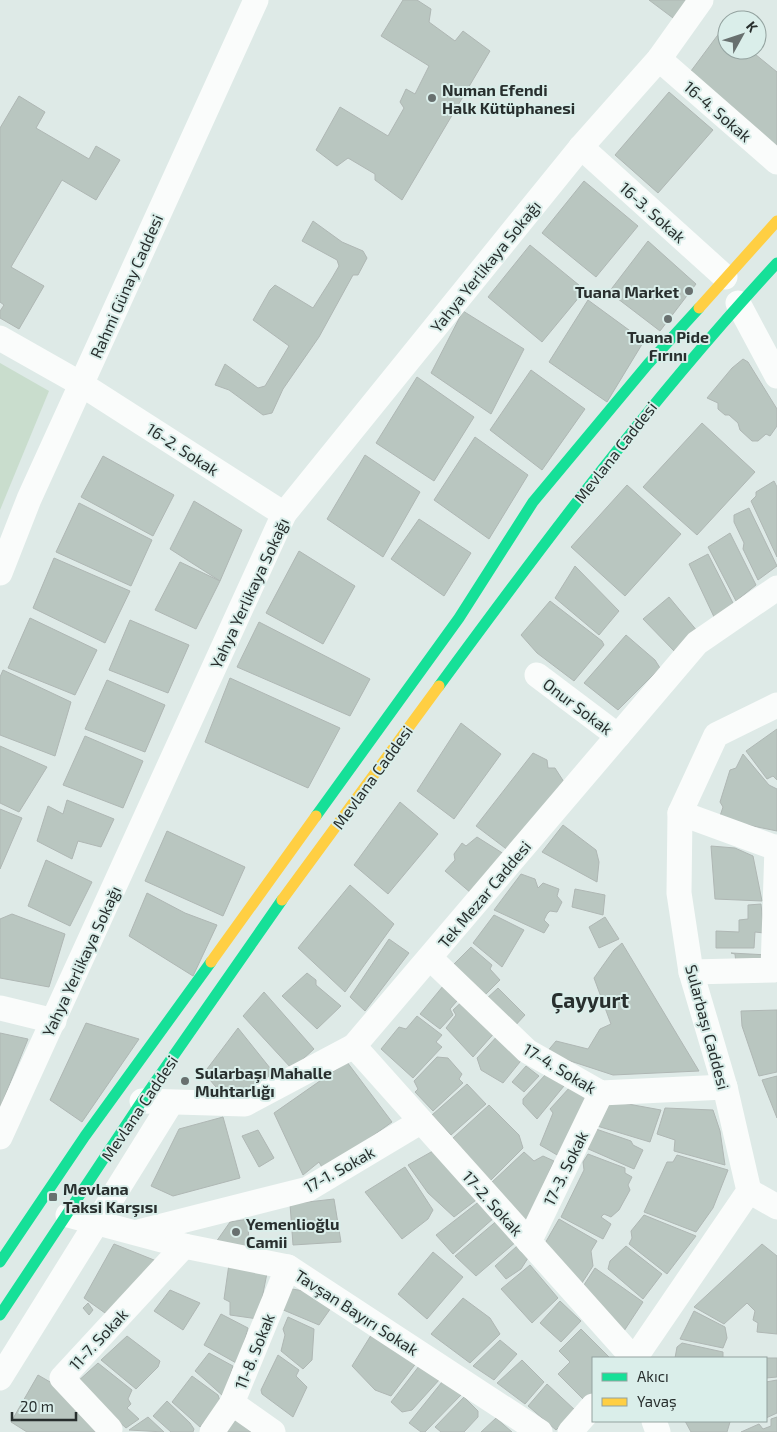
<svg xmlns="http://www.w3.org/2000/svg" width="777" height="1432" viewBox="0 0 777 1432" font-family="'Exo 2',sans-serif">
<rect width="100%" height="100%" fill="#deeae7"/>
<polygon fill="#c9ddcd" points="0,363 49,391 0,510"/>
<g fill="#b9c6c0" stroke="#afb7b4">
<polygon points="403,0 417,0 431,9 429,22 455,41 463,31 490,51 402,200 375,180 375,174 348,158 337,166 316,150 340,107 388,136 404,108 400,102 406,89 415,94 429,66 381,36"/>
<polygon points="649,0 692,0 677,21"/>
<polygon points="723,28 727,31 727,50 750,50 777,72 777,147 688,75"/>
<polygon points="669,92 713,130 658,193 615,155"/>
<polygon points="19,96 45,112 36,128 89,159 96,146 120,160 96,200 62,180 11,267 44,286 19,329 0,318 0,311 4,305 0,302 0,128"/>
<polygon points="584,181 638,226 596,277 542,233"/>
<polygon points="313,221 342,242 363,251 367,258 358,275 353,275 319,337 283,389 272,413 263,415 229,390 215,385 225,364 258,388 265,386 289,346 253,320 270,290 275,285 313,308 332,278 339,266 337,260 302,241"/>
<polygon points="648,241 696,284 660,331 609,292"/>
<polygon points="530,245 585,290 542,342 488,297"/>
<polygon points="588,300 644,341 607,402 549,362"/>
<polygon points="463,311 524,349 491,414 431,373"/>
<polygon points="743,359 748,362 777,409 777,426 770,436 766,434 758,441 752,441 740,430 738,423 729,415 725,415 718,409 718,403 707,398 732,368"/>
<polygon points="531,370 585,409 542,470 490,430"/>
<polygon points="417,377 474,417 434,481 376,443"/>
<polygon points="702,423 755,472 697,535 643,487"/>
<polygon points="475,437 528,475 489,539 434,500"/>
<polygon points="365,455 420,492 383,557 327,519"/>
<polygon points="103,456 174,495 153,536 81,497"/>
<polygon points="774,481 777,487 777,557 751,501 756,496 756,492"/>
<polygon points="627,485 681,534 625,596 571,547"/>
<polygon points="194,501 242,530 220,581 170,549"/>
<polygon points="79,503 152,540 131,586 56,552"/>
<polygon points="749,508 777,566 758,580 743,549 744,543 734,522 734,515"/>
<polygon points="419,519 471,553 444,596 391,559"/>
<polygon points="730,533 756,585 736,601 708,547"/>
<polygon points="299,551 355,586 323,644 266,613"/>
<polygon points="708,554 734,605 715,619 689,564"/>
<polygon points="54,558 130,591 105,643 33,608"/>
<polygon points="180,562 220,581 196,629 155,610"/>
<polygon points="575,566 619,611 599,635 555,598"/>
<polygon points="669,597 698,632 675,652 643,619"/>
<polygon points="550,601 602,641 604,645 574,681 537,653 521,635"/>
<polygon points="30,618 97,650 75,695 8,668"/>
<polygon points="130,620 189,645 168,693 109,670"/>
<polygon points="259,622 370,679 350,716 237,667"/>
<polygon points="626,635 655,660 660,668 618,710 584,683"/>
<polygon points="3,670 71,702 55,756 0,735 0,677"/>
<polygon points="230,678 340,728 308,788 205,742"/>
<polygon points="107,680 165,705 145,752 85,729"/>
<polygon points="461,723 501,754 454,819 417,791"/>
<polygon points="777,729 777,780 773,776 767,779 746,751"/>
<polygon points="85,736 143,761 123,808 63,785"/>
<polygon points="0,746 47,767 19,812 0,803"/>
<polygon points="533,753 547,760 548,768 555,768 564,782 509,851 476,826"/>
<polygon points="743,754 769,785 777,789 777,831 719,819 723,807 720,802 730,770 736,768"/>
<polygon points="67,800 114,819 101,847 78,841 72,859 37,841 48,806 63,814"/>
<polygon points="400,802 438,834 388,894 354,865"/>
<polygon points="0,809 22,818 0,869"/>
<polygon points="563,825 596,850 599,862 597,882 542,852"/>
<polygon points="167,831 245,867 223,916 145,881"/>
<polygon points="477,837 504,854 471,893 445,871 455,860 454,854 462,843 466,846"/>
<polygon points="711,846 735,848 753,856 762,901 715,899"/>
<polygon points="46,860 92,882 70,926 28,906"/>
<polygon points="521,874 535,879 538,888 543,883 559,889 557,896 562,902 557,912 550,911 547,914 544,920 549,925 544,933 494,910"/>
<polygon points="350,885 394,924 345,992 298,948"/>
<polygon points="575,889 605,895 603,915 572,907"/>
<polygon points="147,893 185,913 217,925 193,976 129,936"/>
<polygon points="761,904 764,933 755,932 754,948 716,948 716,931 739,932 739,920 748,919 748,905"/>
<polygon points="12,914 65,934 49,987 0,978 0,919"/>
<polygon points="494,915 524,930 502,967 473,943"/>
<polygon points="605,917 619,939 599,948 589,927"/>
<polygon points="389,939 409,953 365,1011 350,997"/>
<polygon points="622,943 699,1071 613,1075 546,1053 556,1041 588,1049 600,1029 611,1024 594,978 614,950"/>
<polygon points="471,947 492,965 490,969 500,980 485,995 453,965"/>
<polygon points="731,953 768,955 768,966 736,964 735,954"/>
<polygon points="307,973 316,980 316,985 341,1006 317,1029 282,996"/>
<polygon points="448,980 463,994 450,1009 453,1015 440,1029 420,1014"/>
<polygon points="498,988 525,1015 513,1028 485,1000"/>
<polygon points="264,992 314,1049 292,1069 243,1016"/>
<polygon points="467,997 498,1029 473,1057 446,1028 456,1015 453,1010"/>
<polygon points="777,1010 777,1072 759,1076 742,1026 741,1011"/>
<polygon points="417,1016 442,1035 436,1042 442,1047 413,1078 381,1049 399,1027 406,1029"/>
<polygon points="86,1023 139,1039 82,1122 50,1100"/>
<polygon points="238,1028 274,1073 258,1089 227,1100 204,1073"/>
<polygon points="501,1032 524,1057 503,1083 481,1070 477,1058"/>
<polygon points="0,1033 28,1039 0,1108"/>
<polygon points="437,1057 448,1058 462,1074 459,1079 463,1083 433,1111 415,1092 418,1089 414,1081"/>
<polygon points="347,1062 392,1122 324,1171 319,1162 303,1175 274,1113"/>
<polygon points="526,1066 539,1076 524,1092 512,1082"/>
<polygon points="546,1074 564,1086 537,1119 523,1104 523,1099"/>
<polygon points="777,1076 777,1118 762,1080"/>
<polygon points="467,1084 486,1104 451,1135 432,1115"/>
<polygon points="570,1087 589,1099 564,1159 540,1145 553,1113 550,1109"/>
<polygon points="606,1100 661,1110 650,1142 597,1126"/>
<polygon points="489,1105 519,1135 523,1148 490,1181 453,1138"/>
<polygon points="665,1108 713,1110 720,1131 725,1165 674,1151 675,1140 657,1134"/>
<polygon points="223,1117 240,1178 173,1196 151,1186 179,1129"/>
<polygon points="596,1129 631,1141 633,1145 643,1150 634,1169 586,1148"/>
<polygon points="258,1130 274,1158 259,1167 242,1136"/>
<polygon points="440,1147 480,1197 454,1217 428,1193 408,1165"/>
<polygon points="524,1152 534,1161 543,1156 554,1161 526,1223 491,1183"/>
<polygon points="588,1154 625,1168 625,1173 632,1177 628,1185 630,1190 619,1210 611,1217 604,1214 601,1217 611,1224 603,1239 561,1217 584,1170 583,1162"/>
<polygon points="677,1155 728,1170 713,1208 696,1232 644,1212 667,1162 673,1162"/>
<polygon points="405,1167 433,1210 428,1219 402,1239 365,1192"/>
<polygon points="334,1199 341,1242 293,1245 290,1204"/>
<polygon points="481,1200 495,1217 453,1254 436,1235"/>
<polygon points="644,1215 696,1236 667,1274 629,1244 632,1238 631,1231"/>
<polygon points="249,1219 248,1247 216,1242 230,1222"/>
<polygon points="499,1219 517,1241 476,1276 455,1256"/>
<polygon points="559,1219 597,1241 591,1251 593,1266 580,1286 544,1245"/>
<polygon points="114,1244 159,1262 105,1313 84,1298"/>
<polygon points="762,1244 777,1256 777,1334 757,1332 758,1323 753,1320 755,1311 747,1303 724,1324 694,1307"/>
<polygon points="517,1246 528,1258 521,1269 506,1279 495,1266"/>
<polygon points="626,1246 662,1274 643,1299 608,1269 610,1261"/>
<polygon points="433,1252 463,1277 427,1319 398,1294"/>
<polygon points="229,1264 267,1273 258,1319 230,1315 230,1302 224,1299"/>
<polygon points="530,1265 558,1298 532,1323 501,1289"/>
<polygon points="595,1268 643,1302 622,1334 580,1291"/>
<polygon points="292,1289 310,1292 333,1305 319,1325 281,1309"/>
<polygon points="170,1290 200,1303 183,1330 154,1311"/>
<polygon points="463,1298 490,1318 500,1334 470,1363 431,1334"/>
<polygon points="560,1301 581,1321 561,1342 540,1323"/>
<polygon points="88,1303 93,1310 89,1315 83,1308"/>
<polygon points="694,1311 725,1327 727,1338 723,1348 680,1339"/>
<polygon points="221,1314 248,1328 238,1364 204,1345"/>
<polygon points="288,1317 314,1329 312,1360 303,1369 281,1351 285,1335 283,1329"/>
<polygon points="581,1329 610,1358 593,1358 593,1398 588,1404 558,1374 570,1362 559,1351"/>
<polygon points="373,1332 417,1362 391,1396 375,1390 352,1366"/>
<polygon points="127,1336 160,1361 158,1367 136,1389 101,1360"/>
<polygon points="500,1340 517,1354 494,1380 473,1366"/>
<polygon points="682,1343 723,1352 723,1358 675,1358 677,1347"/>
<polygon points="209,1353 233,1366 223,1396 195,1371"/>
<polygon points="278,1355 299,1370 296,1376 307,1387 293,1417 262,1394 261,1390"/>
<polygon points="756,1358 777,1358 777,1377 766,1378 766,1358"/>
<polygon points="522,1360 544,1382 525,1404 497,1383"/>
<polygon points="423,1361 440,1379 412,1410 402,1412 391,1402"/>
<polygon points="98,1363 132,1390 128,1399 131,1404 127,1408 139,1419 126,1428 76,1383"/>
<polygon points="38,1375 64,1390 97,1432 27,1432 11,1422"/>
<polygon points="192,1376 218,1395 220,1401 200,1427 172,1402"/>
<polygon points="446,1377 461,1395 425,1432 421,1432 409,1423"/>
<polygon points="777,1380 777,1413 766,1418 766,1382"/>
<polygon points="547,1384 576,1411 556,1430 528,1406"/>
<polygon points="464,1397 478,1411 478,1417 464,1432 441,1432 435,1427"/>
<polygon points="167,1401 190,1423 194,1429 193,1432 171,1432 153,1416"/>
<polygon points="148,1417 164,1432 129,1430"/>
<polygon points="233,1417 251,1432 222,1432"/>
<polygon points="777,1417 777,1432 741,1432 759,1424 763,1429 771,1426 771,1419"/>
<polygon points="496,1418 512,1432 481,1432"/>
<polygon points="685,1421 730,1421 730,1422 727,1432 691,1432"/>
</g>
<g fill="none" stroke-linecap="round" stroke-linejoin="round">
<g stroke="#fafcfb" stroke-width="25">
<polyline points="659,59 777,162"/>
<polyline points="581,147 725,277"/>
<polyline points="738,303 777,376"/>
<polyline points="0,338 81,384 284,514"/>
<polyline points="0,573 29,499 256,0"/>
<polyline points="537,675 618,736"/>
<polyline points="680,813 776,848"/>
<polyline points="430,958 527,1051 601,1093 725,1087"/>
<polyline points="691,972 773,970 777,847"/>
<polyline points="0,1008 54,1021"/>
<polyline points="354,1046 633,1358"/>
<polyline points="142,1101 245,1104 354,1046 697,643 777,588"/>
<polyline points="0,1137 284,514 581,147 659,59 701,0"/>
<polyline points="749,1191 777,1207"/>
<polyline points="68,1215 184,1246 288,1267 540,1432"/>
<polyline points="138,1232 308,1189 420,1122"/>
<polyline points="529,1242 601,1093"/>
<polyline points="635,1358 749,1191 725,1087 691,972 679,893 680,813 716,735 777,705"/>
<polyline points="0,1378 171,1103"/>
<polyline points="232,1403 273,1432"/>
<polyline points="654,1421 658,1432"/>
<polyline points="108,1432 110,1429 62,1378 184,1246"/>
<polyline points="212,1432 232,1403 288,1267"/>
<polyline points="570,1432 593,1406"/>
</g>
<g stroke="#16e098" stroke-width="11">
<path d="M439 686C546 540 654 396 777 263"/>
<polyline points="316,816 459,618 533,502 648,364 699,308"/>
<polyline points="0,1262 85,1136 211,962"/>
<polyline points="0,1315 142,1101 282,900"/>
</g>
<g stroke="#ffcf43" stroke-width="11">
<polyline points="699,308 777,221"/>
<polyline points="282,900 439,686"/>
<polyline points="211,962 316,816"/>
</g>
</g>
<g fill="#68706f" stroke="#daeeea" stroke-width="2">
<circle cx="432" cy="98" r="5"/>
<circle cx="689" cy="291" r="5"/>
<circle cx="668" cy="319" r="5"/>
<circle cx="185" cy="1081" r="5"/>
<rect x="48" y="1192" width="10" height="10" rx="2.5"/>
<circle cx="236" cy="1232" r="5"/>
</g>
<g text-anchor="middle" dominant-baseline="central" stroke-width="4" stroke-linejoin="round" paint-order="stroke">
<g font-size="16" font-weight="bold" fill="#282f2e" stroke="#daeeea" text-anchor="start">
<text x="442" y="89">Numan Efendi<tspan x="442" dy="18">Halk Kütüphanesi</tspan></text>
<text x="679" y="291" text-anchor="end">Tuana Market</text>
<text x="668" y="336" text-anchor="middle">Tuana Pide<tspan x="668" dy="18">Fırını</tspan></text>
<text x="195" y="1072">Sularbaşı Mahalle<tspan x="195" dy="18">Muhtarlığı</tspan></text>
<text x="63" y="1188">Mevlana<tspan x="63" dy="18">Taksi Karşısı</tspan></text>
<text x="246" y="1223">Yemenlioğlu<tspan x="246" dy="18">Camii</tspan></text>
</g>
<g font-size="16" fill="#282f2e" stroke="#daeeea">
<text transform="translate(718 111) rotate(41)">16-4. Sokak</text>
<text transform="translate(653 212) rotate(42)">16-3. Sokak</text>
<text transform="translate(485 266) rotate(-51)">Yahya Yerlikaya Sokağı</text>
<text transform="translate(126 286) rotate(-66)">Rahmi Günay Caddesi</text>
<text transform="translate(183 449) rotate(33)">16-2. Sokak</text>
<text transform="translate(615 452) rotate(-52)">Mevlana Caddesi</text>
<text transform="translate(249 593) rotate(-65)">Yahya Yerlikaya Sokağı</text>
<text transform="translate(578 706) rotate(37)">Onur Sokak</text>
<text transform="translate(372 777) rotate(-54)">Mevlana Caddesi</text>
<text transform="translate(484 894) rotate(-50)">Tek Mezar Caddesi</text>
<text transform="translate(81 961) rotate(-65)">Yahya Yerlikaya Sokağı</text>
<text transform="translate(708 1027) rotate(75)">Sularbaşı Caddesi</text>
<text transform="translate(560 1068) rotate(31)">17-4. Sokak</text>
<text transform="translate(139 1108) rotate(-56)">Mevlana Caddesi</text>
<text transform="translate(565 1168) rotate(-64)">17-3. Sokak</text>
<text transform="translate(339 1169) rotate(-29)">17-1. Sokak</text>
<text transform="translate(493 1203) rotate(48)">17-2. Sokak</text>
<text transform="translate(357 1312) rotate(33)">Tavşan Bayırı Sokak</text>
<text transform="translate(98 1339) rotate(-47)">11-7. Sokak</text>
<text transform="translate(254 1351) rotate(-68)">11-8. Sokak</text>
</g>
<g font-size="21" font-weight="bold" fill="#282f2e" stroke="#daeeea">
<text x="590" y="999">Çayyurt</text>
</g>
</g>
<rect x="592" y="1357" width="175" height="65" fill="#daeeea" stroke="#93a29f"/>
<rect x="602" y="1373" width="25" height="8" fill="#16e098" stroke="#93a29f"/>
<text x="637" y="1382" font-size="15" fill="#282f2e">Akıcı</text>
<rect x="602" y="1398" width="25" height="8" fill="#ffcf43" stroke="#93a29f"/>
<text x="637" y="1407" font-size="15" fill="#282f2e">Yavaş</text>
<g transform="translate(742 35) rotate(50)"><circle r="24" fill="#daeeea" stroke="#93a29f"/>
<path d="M0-4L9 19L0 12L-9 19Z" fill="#68706f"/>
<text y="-8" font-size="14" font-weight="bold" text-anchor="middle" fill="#282f2e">K</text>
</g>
<path d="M12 1412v8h64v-8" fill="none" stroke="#282f2e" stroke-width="2.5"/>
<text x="20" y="1412" font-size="15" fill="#282f2e" stroke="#daeeea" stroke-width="4" paint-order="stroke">20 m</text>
</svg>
